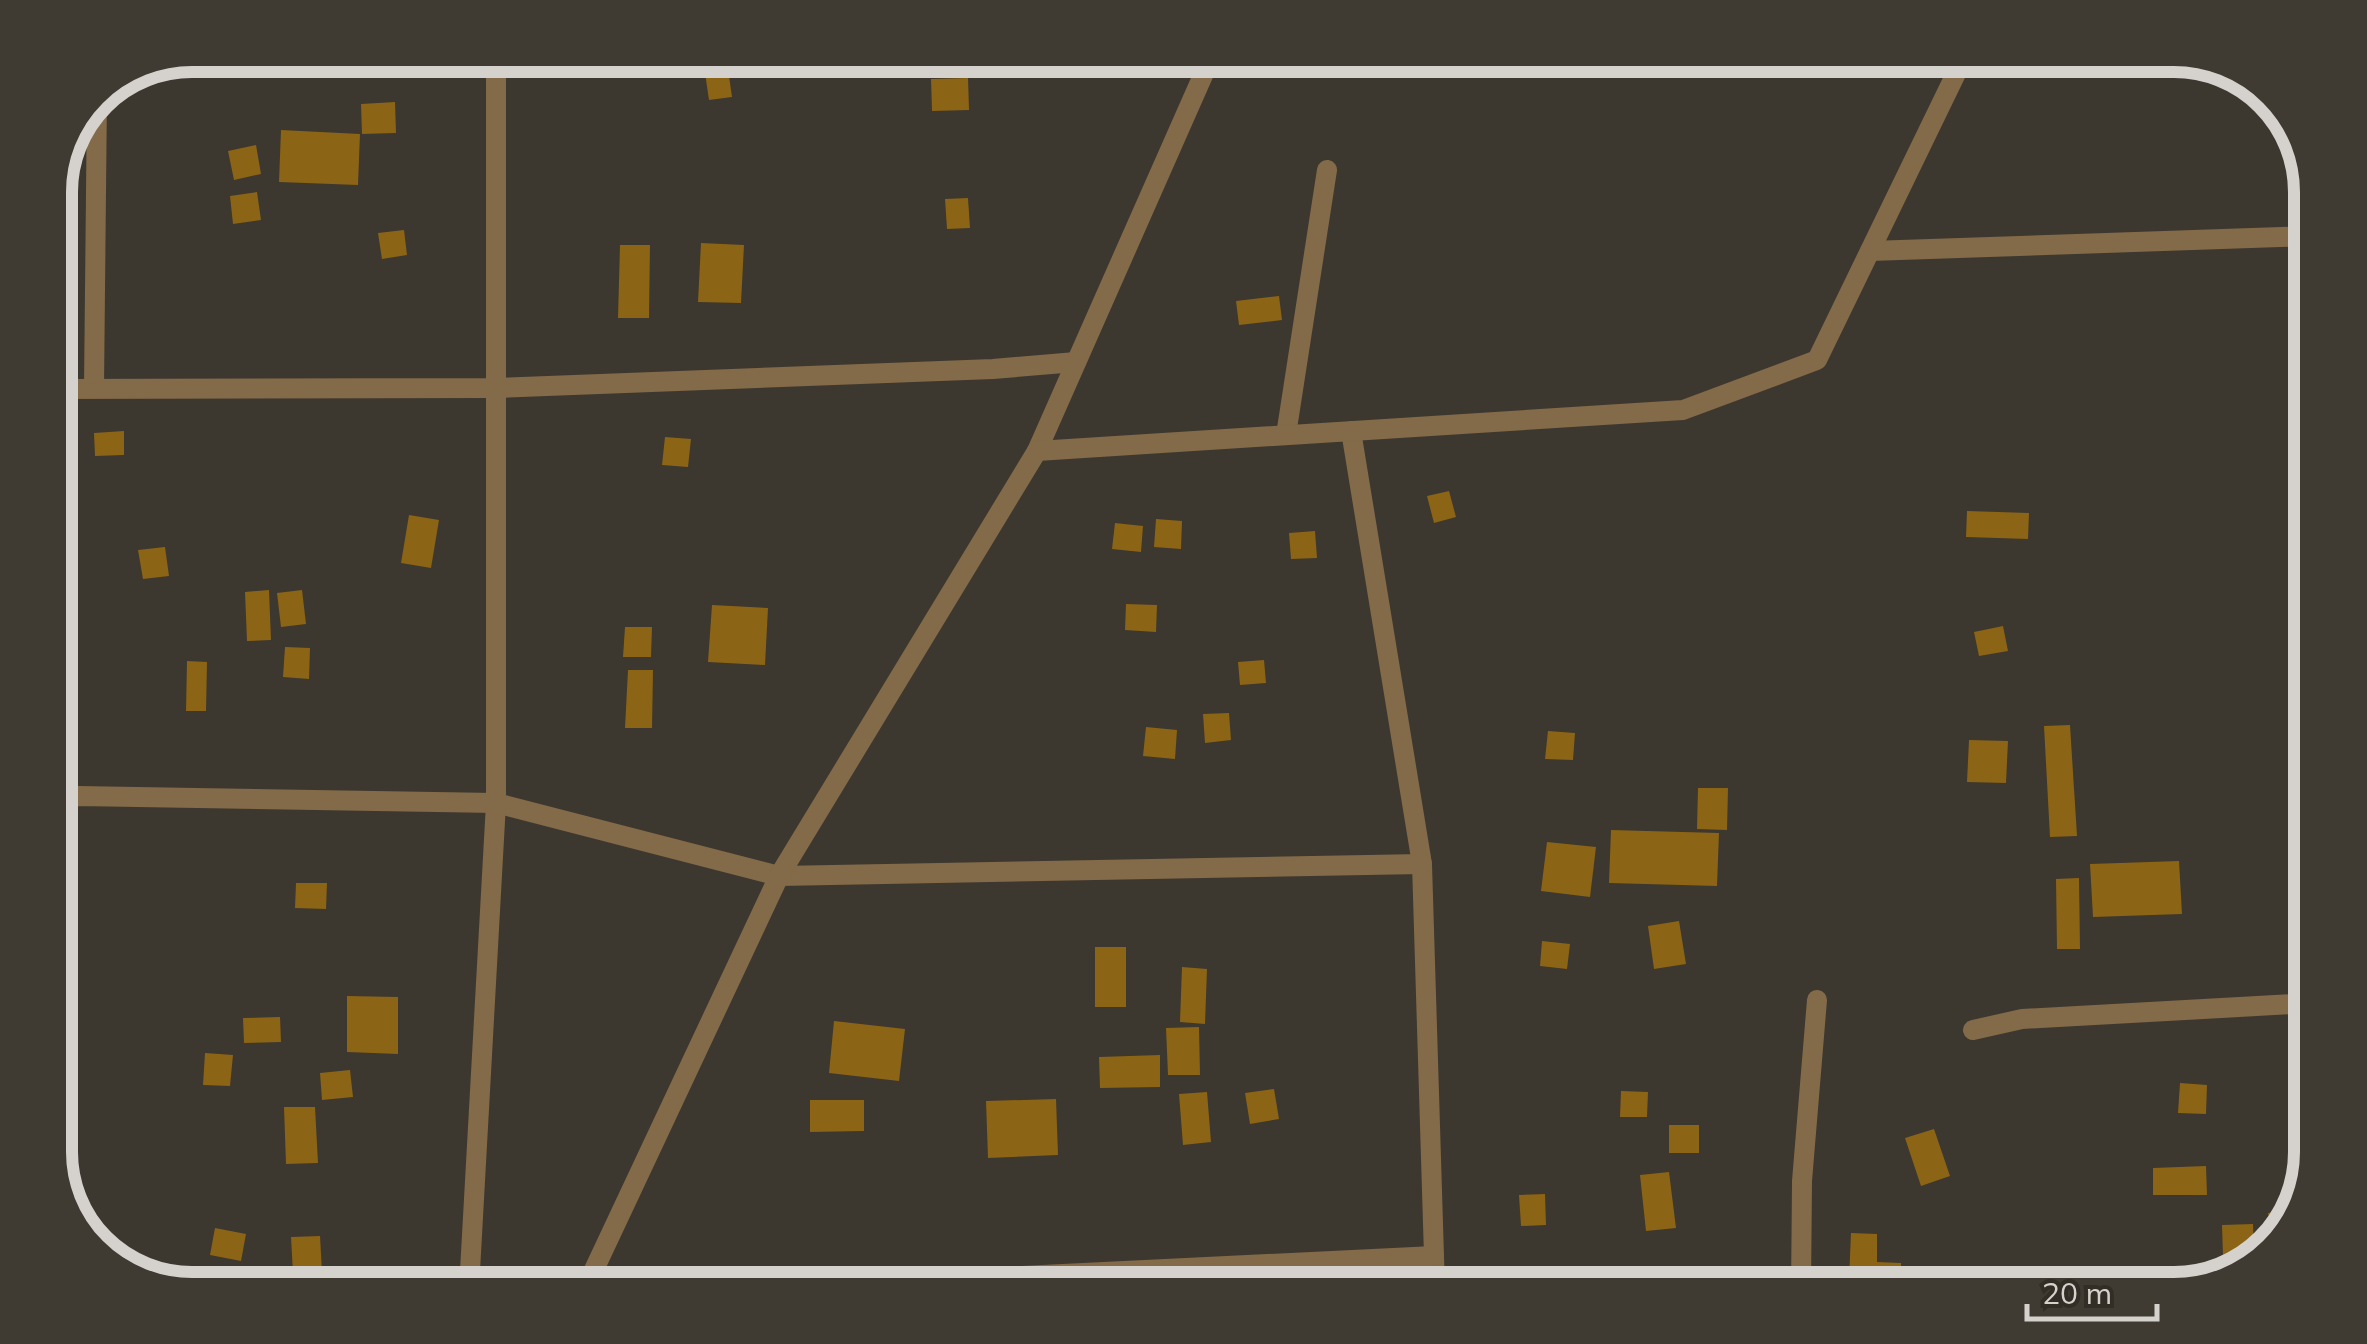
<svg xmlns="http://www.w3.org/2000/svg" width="2367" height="1344" viewBox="0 0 2367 1344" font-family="Mulish,sans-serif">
<rect width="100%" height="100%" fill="#3c372f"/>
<g fill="#8c6415">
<polygon points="728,69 732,97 709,100 705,73"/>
<polygon points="968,78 969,110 932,111 931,79"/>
<polygon points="395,102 396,133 362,134 361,104"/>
<polygon points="281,130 360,134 358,185 279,182"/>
<polygon points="256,145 261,174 234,180 228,151"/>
<polygon points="257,192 261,220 233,224 230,196"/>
<polygon points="968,198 970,228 947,229 945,199"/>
<polygon points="404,230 407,255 382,259 378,233"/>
<polygon points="701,243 744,245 741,303 698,302"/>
<polygon points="620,245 650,245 649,318 618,318"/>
<polygon points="1279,296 1282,320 1239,325 1236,301"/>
<polygon points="124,431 124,455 95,456 94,433"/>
<polygon points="665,437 691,439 688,467 662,465"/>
<polygon points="1449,491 1456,517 1434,523 1427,496"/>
<polygon points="1967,511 2029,513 2028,539 1966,537"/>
<polygon points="409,515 439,520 431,568 401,563"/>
<polygon points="1156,519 1182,521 1181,549 1154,547"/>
<polygon points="1115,523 1143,526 1141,552 1112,549"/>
<polygon points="76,530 78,558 55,560 55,531"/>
<polygon points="1315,531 1317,558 1291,559 1289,533"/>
<polygon points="165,547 169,576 143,579 138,550"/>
<polygon points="269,590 271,640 247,641 245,592"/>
<polygon points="302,590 306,624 281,627 277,593"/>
<polygon points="1126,604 1157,605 1156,632 1125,630"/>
<polygon points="712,605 768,608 765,665 708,662"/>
<polygon points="2003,626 2008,651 1979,656 1974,632"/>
<polygon points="625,627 652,627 651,657 623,657"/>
<polygon points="285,647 310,648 309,679 283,677"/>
<polygon points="1264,660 1266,683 1240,685 1238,662"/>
<polygon points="187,661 207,662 206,711 186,711"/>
<polygon points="628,670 653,670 652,728 625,728"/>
<polygon points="1229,713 1231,740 1205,743 1203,714"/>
<polygon points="2070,725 2077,836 2050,837 2044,726"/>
<polygon points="1146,727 1177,730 1175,759 1143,756"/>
<polygon points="1548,731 1575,733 1573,760 1545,759"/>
<polygon points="1969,740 2008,741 2006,783 1967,782"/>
<polygon points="1698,788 1728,788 1727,830 1697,829"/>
<polygon points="1611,830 1719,833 1717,886 1609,883"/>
<polygon points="1547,842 1596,847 1590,897 1541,891"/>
<polygon points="2179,861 2182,914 2093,917 2090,864"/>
<polygon points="2079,878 2080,949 2057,949 2056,879"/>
<polygon points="296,883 327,883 326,909 295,908"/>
<polygon points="1679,921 1686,964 1654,969 1648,926"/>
<polygon points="1542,941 1570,944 1567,969 1540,966"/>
<rect x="1095" y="947" width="31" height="60"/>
<polygon points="1182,967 1207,969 1205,1024 1180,1022"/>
<polygon points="347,996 398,997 398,1054 347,1052"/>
<polygon points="280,1017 281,1042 244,1043 243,1018"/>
<polygon points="834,1021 905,1029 899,1081 829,1073"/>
<polygon points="1199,1027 1200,1075 1168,1075 1166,1028"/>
<polygon points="205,1053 233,1055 230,1086 203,1085"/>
<polygon points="1160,1055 1160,1087 1100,1088 1099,1057"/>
<polygon points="350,1070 353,1097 322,1100 320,1073"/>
<polygon points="2180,1083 2207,1085 2206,1114 2178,1113"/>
<polygon points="1274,1089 1279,1119 1250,1124 1245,1093"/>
<polygon points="1621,1091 1648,1092 1647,1117 1620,1117"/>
<polygon points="1207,1092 1211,1142 1183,1145 1179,1094"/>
<polygon points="1056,1099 1058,1155 988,1158 986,1101"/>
<polygon points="810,1100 864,1100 864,1131 810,1132"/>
<polygon points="284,1107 315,1107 318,1163 286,1164"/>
<rect x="1669" y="1125" width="30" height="28"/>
<polygon points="1934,1129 1950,1176 1921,1186 1905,1138"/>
<polygon points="2206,1166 2207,1195 2153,1195 2153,1168"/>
<polygon points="1669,1172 1676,1228 1646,1231 1640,1175"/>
<polygon points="1545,1194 1546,1225 1521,1226 1519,1195"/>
<polygon points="2294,1209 2294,1220 2272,1239 2268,1213"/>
<polygon points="2253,1224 2254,1256 2223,1257 2222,1225"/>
<polygon points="215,1228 246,1234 241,1261 210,1255"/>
<polygon points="1851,1233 1877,1234 1877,1262 1901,1263 1901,1282 1849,1280"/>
<polygon points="320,1236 322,1272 293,1273 291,1237"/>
</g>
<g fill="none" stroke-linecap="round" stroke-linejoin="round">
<g stroke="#836a48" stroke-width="20">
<polyline points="1870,251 2312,236"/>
<polyline points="94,388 97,94"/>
<polyline points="55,389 496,388 993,369 1076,362"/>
<polyline points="1351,431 1422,864 1435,1289"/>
<polyline points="1286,435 1327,170"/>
<polyline points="1037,451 1212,55"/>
<polyline points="55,798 78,796 496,803 779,876 1422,864"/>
<polyline points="1973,1030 2022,1019 2312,1003"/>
<polyline points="469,1289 496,803 496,55"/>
<polyline points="585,1289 779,876 1037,451 1683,410 1817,360 1965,55"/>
<polyline points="749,1289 1434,1256"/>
<polyline points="1801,1289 1802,1181 1817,1000"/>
</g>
</g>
<path d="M0 0H2367V1344H0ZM192 72H2174A120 120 0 0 1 2294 192V1152A120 120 0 0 1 2174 1272H192A120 120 0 0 1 72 1152V192A120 120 0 0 1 192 72Z" fill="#3f3a32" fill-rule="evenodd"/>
<path fill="none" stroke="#d5d2cd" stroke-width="12" d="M192 72H2174A120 120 0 0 1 2294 192V1152A120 120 0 0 1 2174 1272H192A120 120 0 0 1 72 1152V192A120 120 0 0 1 192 72Z"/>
<path d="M2027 1304v15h130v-15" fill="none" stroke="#d5d2cd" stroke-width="5"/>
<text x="2042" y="1304" font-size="30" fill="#d5d2cd" stroke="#322d25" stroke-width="8" paint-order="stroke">20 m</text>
</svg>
